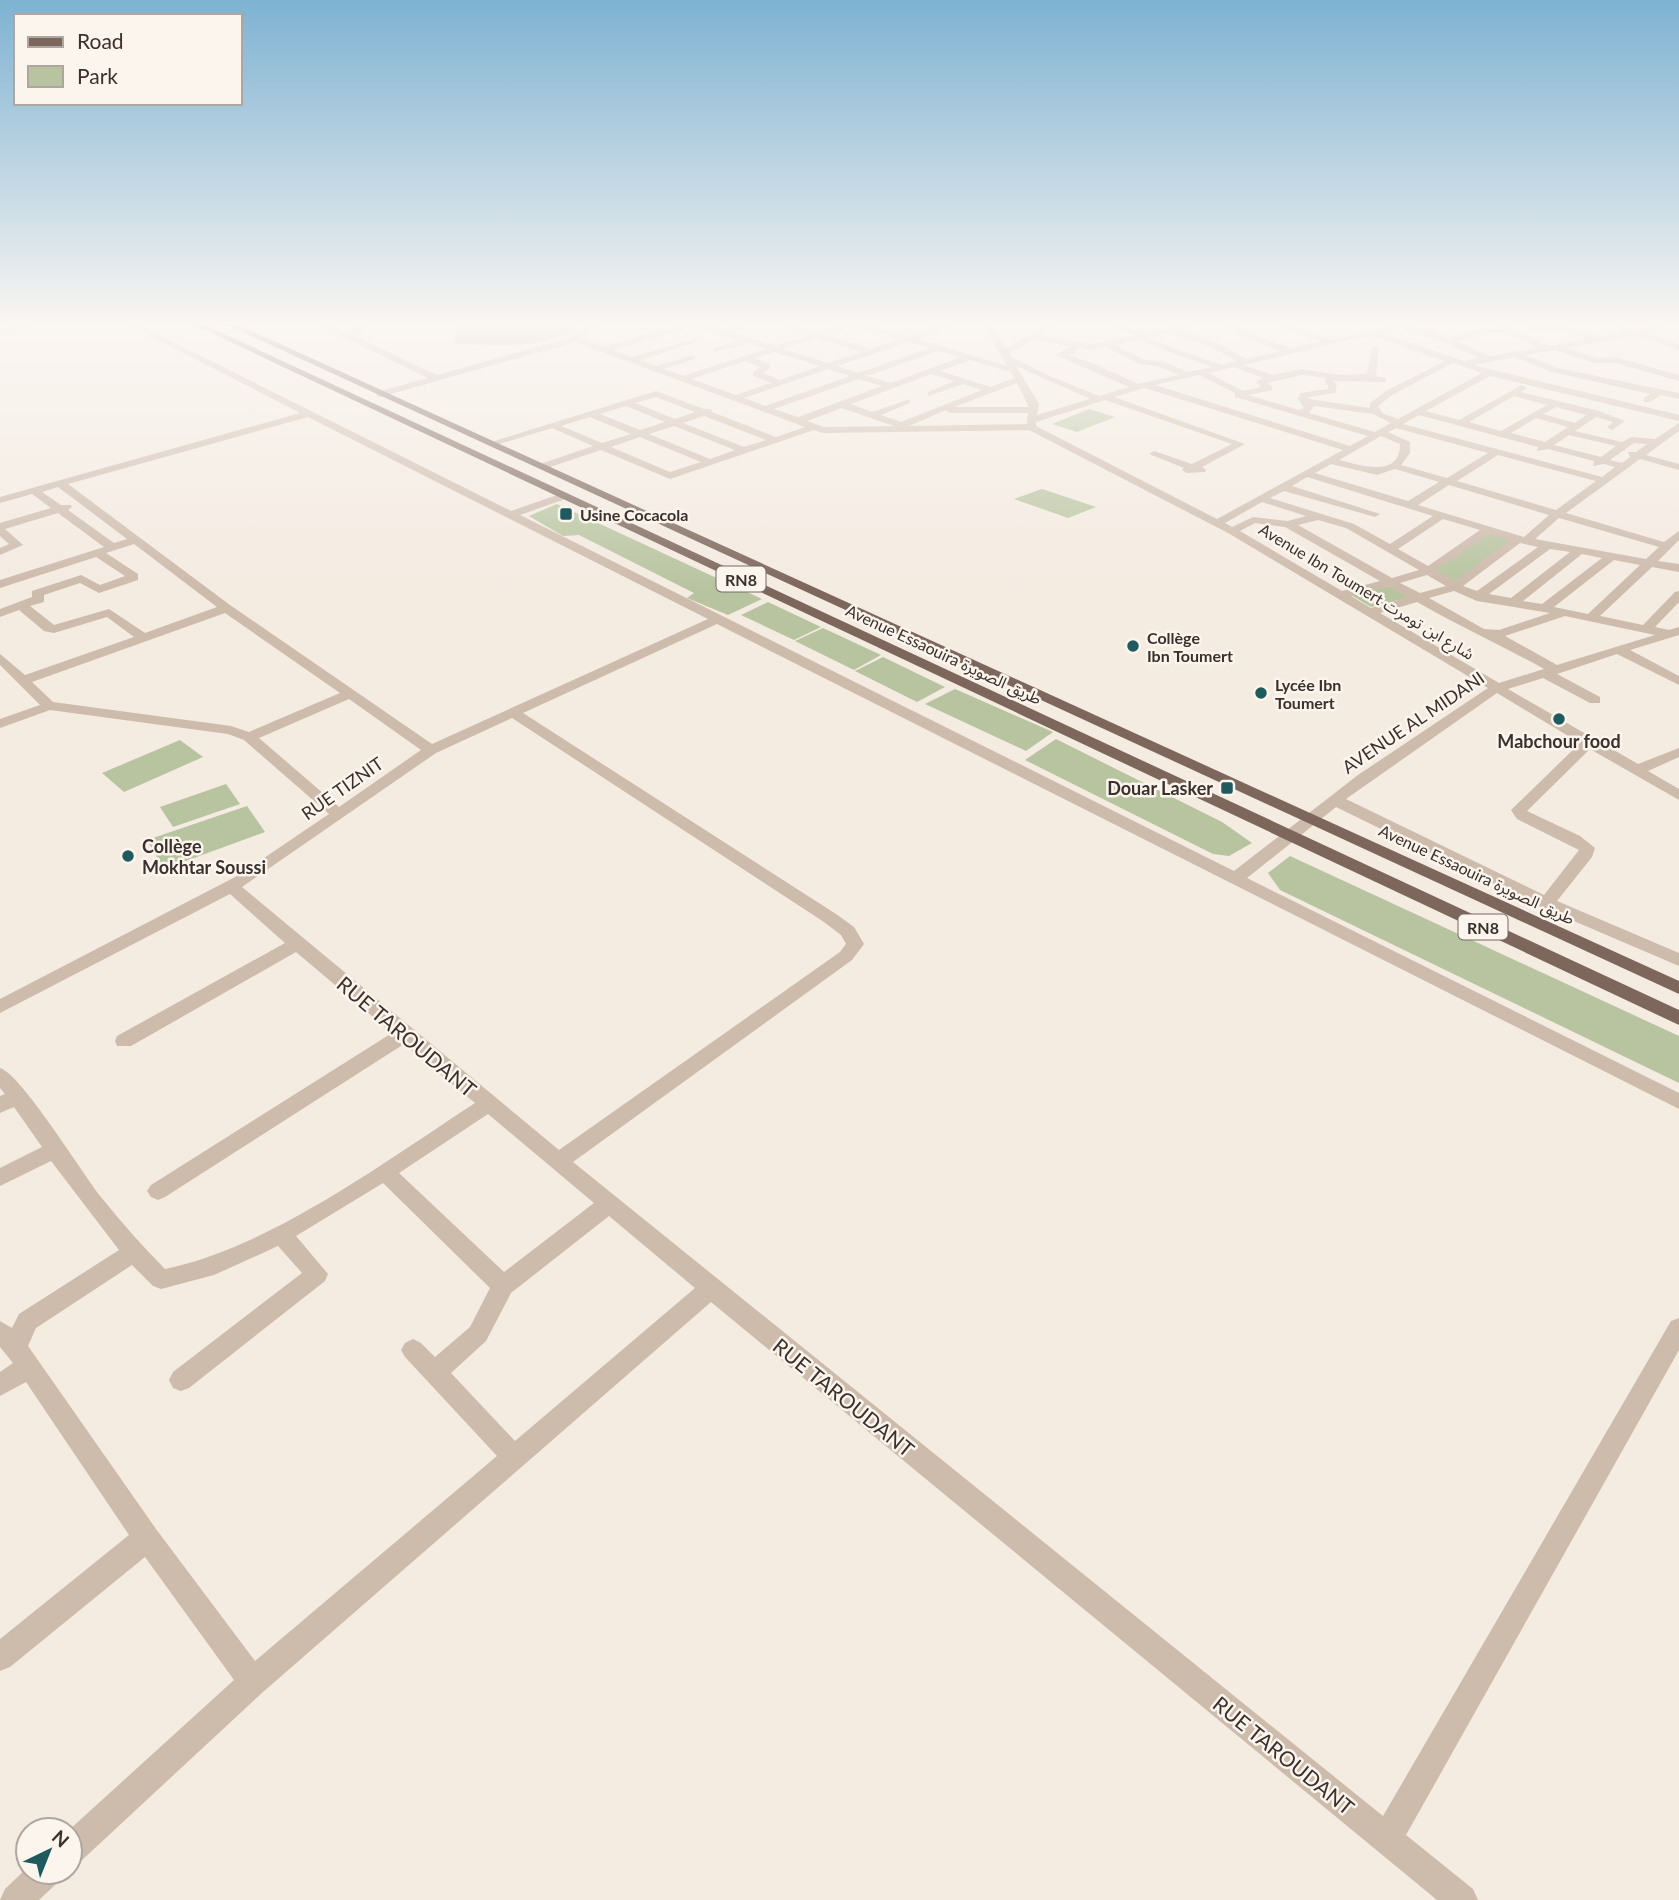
<svg xmlns="http://www.w3.org/2000/svg" width="1679" height="1900" viewBox="0 0 1679 1900" font-family="Lato,'Noto Sans Arabic',sans-serif">
<rect width="100%" height="100%" fill="#f4ebe1"/>
<g fill="#b8c4a0">
<path d="M459 323H575L574 329C537 351 494 344 454 344Z"/>
<polygon points="1089,409 1115,417 1077,432 1052,424"/>
<polygon points="1042,489 1096,507 1068,518 1014,499"/>
<polygon points="557,504 762,599 728,615 687,598 694,593 579,535 563,536 529,516"/>
<polygon points="1490,532 1517,540 1451,584 1430,572"/>
<polygon points="1389,586 1410,597 1371,607 1351,595"/>
<polygon points="768,602 821,627 794,640 741,615"/>
<polygon points="823,628 881,655 854,670 795,641"/>
<polygon points="883,657 945,687 917,702 855,671"/>
<polygon points="955,689 1053,732 1026,751 925,704"/>
<polygon points="1056,739 1222,822 1252,843 1229,856 1213,854 1025,760"/>
<polygon points="180,740 203,757 124,792 102,773"/>
<polygon points="226,784 240,804 173,827 160,807"/>
<polygon points="247,806 265,832 164,869 147,840"/>
<polygon points="1290,856 1679,1036 1679,1083 1280,890 1268,873"/>
</g>
<g fill="none" stroke-linecap="round" stroke-linejoin="round">
<g fill="#cdbbac" fill-rule="evenodd">
<path d="M125 323H135L511 511 560 494H568V498L520 515 1234 871 1358 775 1488 688 1228 533 1029 430 823 433 814 430 670 479 601 450 544 469 539 466 540 464 593 446 552 428 493 446 488 443 656 391 704 409H711L712 412 776 437 805 427 575 342 380 397 377 396V392L428 378 315 323H325L348 333 360 323H368L365 330 354 336 437 375 572 337 591 323H600L581 338 605 347 687 323H702L722 329 745 323H758L731 332 775 346 808 336 771 323H784L816 333 847 323H864L908 336 947 323H959L917 339 1007 366 982 323H990L1006 348 1052 323H1062L1041 336 1092 344 1135 335 1115 327 1116 323 1143 332 1191 323H1207L1180 330 1219 344 1246 359 1281 351 1235 334V331L1218 323H1230L1244 328V331L1291 348 1321 341 1273 323C1294 323 1312 339 1332 339 1359 338 1385 323 1414 323L1410 325 1449 338 1483 329 1506 327 1549 346 1587 339 1568 331 1527 329 1524 325 1569 327 1598 337 1627 332 1604 323C1616 323 1626 330 1637 330 1650 330 1663 323 1677 323L1645 333 1679 344V350L1636 335 1566 348 1598 358 1615 357 1679 375V381L1615 363H1594L1555 350 1525 355 1558 368 1679 393V399L1661 395 1650 402H1644V398L1650 394 1552 372 1515 357 1473 365 1679 415V421L1490 376 1426 411 1459 420 1522 385 1527 388 1521 392 1599 411 1625 421 1612 430 1607 427 1613 422 1596 417 1575 431 1622 442 1632 437 1655 439 1679 423V431L1646 455 1679 464V470L1640 459 1566 513 1664 542 1679 531V540L1658 561 1679 564V572L1652 567 1600 616 1643 625 1675 592 1679 591V602L1655 627 1669 630 1679 627V635L1630 650 1679 676V685L1617 654 1557 674 1600 697V703H1590L1543 678 1508 689 1638 764 1679 748V757L1648 771 1679 789V800L1590 749 1527 811 1580 836 1595 848 1592 857 1557 901 1679 953V966L1541 907 1336 807 1247 878 1679 1093V1109L717 624 523 713 836 914 854 927 864 944 852 960 573 1162 1383 1816 1671 1321 1679 1318V1350L1406 1835 1473 1889 1478 1900H1437L711 1302 263 1692 81 1861 70 1866 69 1830 234 1680 145 1557 10 1667 0 1671V1639L129 1535 26 1382 0 1396V1372L13 1363 0 1347V1321L12 1328 19 1314 119 1250 51 1161 0 1186V1168L42 1147 14 1107 0 1113V1096L5 1094 0 1088V1068C21 1074 82 1173 101 1197 121 1222 142 1246 165 1269 269 1248 386 1161 475 1103L404 1044 165 1197 158 1200 151 1197 147 1191 151 1185 392 1033 296 952 131 1046H117L115 1041 117 1036 285 943 230 894 0 1013V999L239 875 329 814 244 740 228 734 50 710 0 728V719L40 705 0 665V654L25 675 134 637 107 617 54 633 44 631 19 610 0 617V609L32 597V591L81 575 100 585 125 576 96 557 0 588V580L104 547 58 513 5 529 23 545 0 555V548L9 544 0 536V523L51 508 32 494 0 503V497L300 413ZM695 326 740 341 714 348V352L749 343 766 349 683 376 664 369 694 359V355L656 366 640 360 697 342V338L632 357 613 350ZM855 326 900 339 870 349 825 335ZM1400 328 1446 343 1479 358 1464 361 1380 333ZM1170 332 1213 348 1237 361 1221 365 1147 338ZM1505 332 1539 348 1489 356 1457 341 1484 333ZM1370 335 1445 361 1386 391 1370 403V408L1309 399 1308 397 1335 393 1337 385 1333 381 1386 382V378L1376 376 1379 345 1372 347 1367 374 1340 375 1302 369 1273 375 1244 365ZM816 338 862 352 828 363 783 349ZM1034 340 1071 346 1056 355 1129 387 1099 396 1047 375 1011 357 1009 353ZM1137 340 1212 367 1188 372 1162 361 1145 360 1115 345ZM908 342 929 348 858 373 837 366ZM1079 347 1092 350 1106 347 1140 364 1157 366 1179 375 1138 384 1095 364 1068 355 1074 354ZM938 351 961 357 891 383 867 376ZM775 352 820 366 780 380 763 373 770 368V364L754 358ZM970 360 1011 372 1014 378 991 387 940 371ZM745 361 760 367 753 372V376L771 383 736 395 691 379ZM1453 363 1482 373 1398 419 1382 413 1378 406 1392 395ZM1016 366 1090 399 1037 415 1039 404ZM1234 367 1263 378 1256 382 1261 387 1243 391 1208 373ZM828 369 850 376 765 406 744 398ZM931 374 954 381 928 392V396L963 384 982 390 901 422 881 415 910 403V399L872 412 851 404ZM1199 375 1235 393V397L1368 436 1350 446 1155 385ZM1302 375 1326 378 1324 381 1328 386V389L1300 393 1298 399 1304 408 1299 410 1248 395 1272 390V386L1267 383ZM859 379 882 386 798 417 774 409ZM1017 383 1029 407H954ZM1145 388 1343 450 1217 519 1036 426V422L1105 400 1232 444 1192 464 1154 451 1149 454 1184 468 1182 470 1187 473 1205 472 1206 470 1202 467 1245 444 1114 397ZM1514 396 1547 405 1501 431 1469 422ZM656 397 695 412 675 419 635 403ZM626 406 665 422 640 430 600 414ZM1314 406 1373 414 1391 423 1375 432 1309 413ZM1556 407 1586 415 1575 423 1543 414ZM842 408 894 426 824 427 807 421ZM946 410 950 413H1028L1027 424 909 426ZM1419 415 1538 447 1537 451 1548 449 1594 461 1593 466 1604 464 1615 467 1602 477 1403 424ZM704 416 766 440 744 447 683 423ZM308 417 708 619 432 744 230 605 68 484ZM590 417 631 434 602 443 561 426ZM1536 418 1568 427 1545 442 1511 433ZM674 426 735 450 710 459 649 434ZM1396 428 1488 453 1447 478 1401 465 1410 453V442L1388 432ZM1569 435 1616 446 1601 457 1554 445ZM1381 436 1400 444C1400 479 1360 465 1339 460ZM640 437 701 462 670 472 611 447ZM1634 443 1647 444 1636 452H1628L1630 457 1622 463 1610 460ZM1498 455 1596 481 1556 510 1457 481ZM1331 464 1377 475 1395 469 1439 482 1408 501 1315 473ZM1307 477 1433 516 1390 544 1354 524 1270 498 1284 491 1375 517 1380 514 1292 486ZM1449 485 1549 515 1524 537 1418 505ZM58 487 127 539 114 543 68 510 72 507 71 505H61L42 492ZM1262 502 1306 516 1288 521 1253 517 1232 527 1225 523ZM1559 518 1659 547 1646 559 1535 539ZM1443 519 1480 530 1428 566 1398 549ZM1318 520 1346 528 1419 570 1392 578 1298 525ZM1255 523 1285 527 1380 581 1342 591 1240 531ZM1490 534 1510 540 1455 581 1436 570ZM1520 543 1538 547 1477 591 1463 586ZM134 544 217 607 145 633 109 609 54 625 30 606 44 602V595L80 583 99 593 138 580V574L106 553ZM1550 549 1570 552 1511 598 1489 594ZM1582 554 1602 558 1542 604 1523 601ZM1614 560 1640 565 1588 614 1554 607ZM1427 575 1446 586 1420 593 1400 583ZM1389 586 1408 597 1371 608 1351 596ZM1454 591 1477 601 1550 613 1499 630 1484 629 1429 598ZM1417 602C1459 626 1501 645 1544 669L1499 683 1380 613ZM225 613 340 693 249 732 231 726 53 702 32 682ZM1565 616 1655 635 1557 665 1505 636ZM1497 693 1580 743 1511 810 1517 819 1579 850 1544 895 1346 799ZM349 699 421 750 339 807 259 738ZM512 718 824 922 841 935 846 944 840 952 559 1150 242 887 436 753ZM488 1114 594 1203 504 1272 399 1173ZM383 1183 490 1288 470 1327 435 1357 421 1343 413 1339 405 1343 401 1350 405 1357 497 1456 255 1661 156 1529 28 1346 36 1328 132 1265 153 1286 161 1289 214 1275 278 1246 302 1273 173 1372 169 1380 173 1388 181 1391 189 1388 325 1281 328 1274 296 1236ZM609 1216 695 1288 515 1441 451 1373 486 1341 511 1293Z"/>
<polygon points="28,1867 28,1872 62,1872 57,1883 39,1900 0,1900 5,1889"/>
</g>
<polygon fill="#cdbbac" fill-rule="evenodd" points="31,323 47,323 0,334 0,330"/>
<g fill="#7d675c" fill-rule="evenodd">
<polygon points="190,323 201,323 1679,1010 1679,1025"/>
<polygon points="223,323 234,323 1679,981 1679,994"/>
</g>
</g>
<linearGradient id="sky" x2="0" y2="1"><stop stop-color="#7eb2d2"/><stop offset="0.55" stop-color="#faf6f2"/><stop offset="1" stop-color="#faf6f2" stop-opacity="0"/></linearGradient>
<rect width="1679" height="589" fill="url(#sky)"/>
<g fill="#1f5a5e" stroke="#fbf5ee" stroke-width="2.5">
<rect x="559" y="507" width="14" height="14" rx="3.5"/>
<circle cx="1133" cy="646" r="7"/>
<circle cx="1261" cy="693" r="7"/>
<circle cx="1559" cy="719" r="7"/>
<rect x="1220" y="781" width="14" height="14" rx="3.5"/>
<circle cx="128" cy="856" r="7"/>
</g>
<g text-anchor="middle" dominant-baseline="central" stroke-width="5" stroke-linejoin="round" paint-order="stroke">
<g font-size="16" font-weight="bold" fill="#3b302b" stroke="#fbf5ee" text-anchor="start">
<text x="580" y="514">Usine Cocacola</text>
<text x="1147" y="637">Collège<tspan x="1147" dy="18">Ibn Toumert</tspan></text>
<text x="1275" y="684">Lycée Ibn<tspan x="1275" dy="18">Toumert</tspan></text>
</g>
<g fill="#fbf5ee" stroke="#756b66" stroke-width="2">
<rect x="716.5" y="566.5" width="49" height="25" rx="5"/>
<rect x="1458.5" y="914.5" width="49" height="25" rx="5"/>
</g>
<g font-size="16" font-weight="bold" fill="#3b302b">
<text x="741" y="579">RN8</text>
<text x="1483" y="927">RN8</text>
</g>
<g font-size="16" fill="#3b302b" stroke="#fbf5ee">
<text transform="translate(1367 591) rotate(31)">Avenue Ibn Toumert شارع ابن تومرت</text>
<text transform="translate(944 654) rotate(25)">Avenue Essaouira طريق الصويرة</text>
<text transform="translate(1477 874) rotate(25)">Avenue Essaouira طريق الصويرة</text>
</g>
<g font-size="18" fill="#3b302b" stroke="#fbf5ee">
<text transform="translate(1413 722) rotate(-34)">AVENUE AL MIDANI</text>
<text transform="translate(342 788) rotate(-35)">RUE TIZNIT</text>
</g>
<g font-size="18" font-weight="bold" fill="#3b302b" stroke="#fbf5ee">
<text x="1559" y="741">Mabchour food</text>
<text x="1213" y="788" text-anchor="end">Douar Lasker</text>
<text x="142" y="846" text-anchor="start">Collège<tspan x="142" dy="21">Mokhtar Soussi</tspan></text>
</g>
<g font-size="21" fill="#3b302b" stroke="#fbf5ee">
<text transform="translate(407 1036) rotate(40)">RUE TAROUDANT</text>
<text transform="translate(844 1397) rotate(39)">RUE TAROUDANT</text>
<text transform="translate(1284 1755) rotate(39)">RUE TAROUDANT</text>
</g>
</g>
<rect x="14" y="14" width="228" height="91" fill="#fbf5ee" stroke="#aea6a0" stroke-width="2"/>
<rect x="28" y="37" width="35" height="10" fill="#7d675c" stroke="#aea6a0" stroke-width="2"/>
<text x="77" y="49" font-size="21" fill="#3b302b">Road</text>
<rect x="28" y="66" width="35" height="21" fill="#b8c4a0" stroke="#aea6a0" stroke-width="2"/>
<text x="77" y="84" font-size="21" fill="#3b302b">Park</text>
<g transform="translate(49 1851) rotate(43)"><circle r="33" fill="#fbf5ee" stroke="#aea6a0" stroke-width="2"/>
<path d="M0-5L12 26L0 18L-12 26Z" fill="#1f5a5e"/>
<text y="-10" font-size="19" font-weight="bold" text-anchor="middle" fill="#3b302b">N</text>
</g>
</svg>
